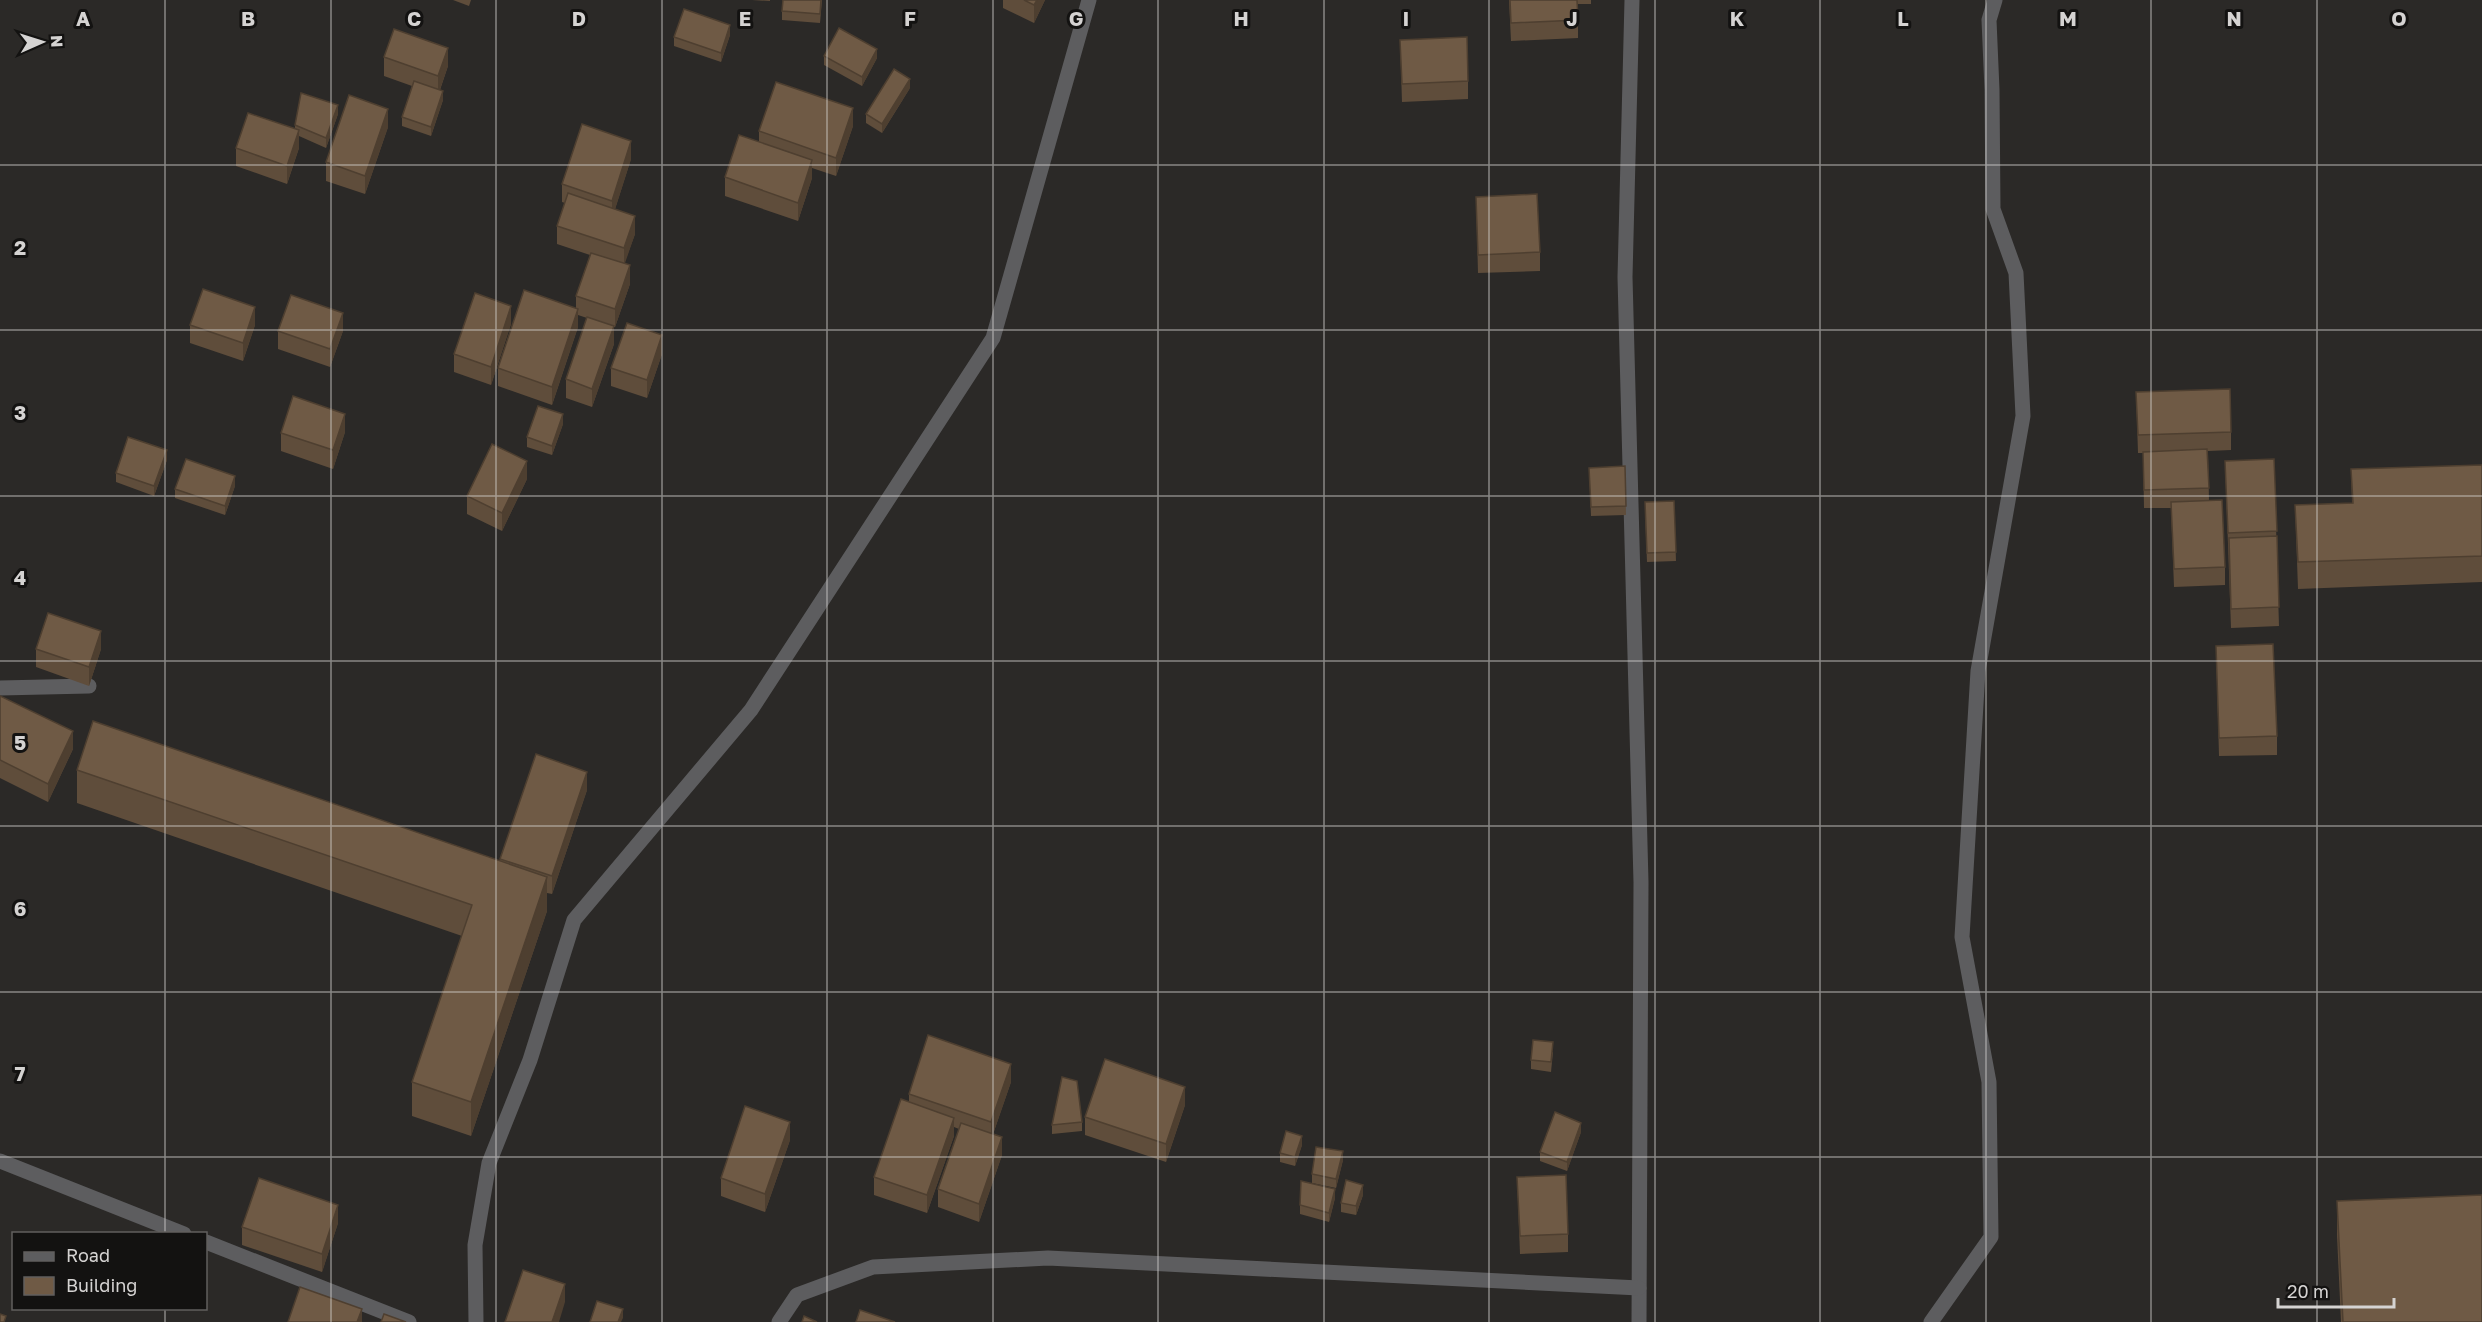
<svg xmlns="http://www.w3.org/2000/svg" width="2482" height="1322" viewBox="0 0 2482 1322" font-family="'Golos Text',sans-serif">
<rect width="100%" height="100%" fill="#2b2927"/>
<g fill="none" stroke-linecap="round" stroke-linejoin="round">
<polyline stroke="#5d5d5f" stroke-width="15" points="1931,1322 1991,1237 1989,1082 1962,937 1978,671 2023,416 2016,273 1993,209 1992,90 1989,20 1995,0"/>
<g stroke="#5d5d5f" stroke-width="15">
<polyline points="1632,0 1625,277 1641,882 1639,1322"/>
<polyline points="0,688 89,686"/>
<polyline points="0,1161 184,1234"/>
<polyline points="206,1242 409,1322"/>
<polyline points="476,1322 475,1245 489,1163 530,1060 574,920 751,710 993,338 1089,0"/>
<polyline points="779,1322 797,1295 873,1267 1048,1258 1639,1288"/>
</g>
</g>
<g fill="#5f4d3b">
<polygon points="453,0 471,0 469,6"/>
<polygon points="752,0 770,0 770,1"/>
<polygon points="822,0 820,23 782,20 782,11"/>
<polygon points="1003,0 1045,0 1034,23 1003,8"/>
<polygon points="1509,0 1591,0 1591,4 1578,4 1578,38 1511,41"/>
<polygon points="730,35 721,62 674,46 674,37"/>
<polygon points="1400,40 1468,81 1468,99 1402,102"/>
<polygon points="824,56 877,58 862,86 824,65"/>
<polygon points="384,57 448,66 440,90 443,100 431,136 402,126 402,117 412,86 384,76"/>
<polygon points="910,88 882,133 866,123 866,114"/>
<polygon points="338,114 326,148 299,136 299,148 287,184 236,166 236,148 295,129 295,125"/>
<polygon points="853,126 836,176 812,168 812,178 798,221 725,196 725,177 759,142 759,131"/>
<polygon points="388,127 365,194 326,181 326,162"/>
<polygon points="631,159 615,209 635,234 624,264 630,284 615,327 614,327 614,344 592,407 566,398 566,379 587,318 578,315 578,327 552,405 498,386 498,368 576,308 576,296 590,255 557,244 557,226 565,203 562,202 562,184"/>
<polygon points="1476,197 1540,252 1540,271 1478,273"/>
<polygon points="511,324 491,385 454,372 454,354"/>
<polygon points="190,325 255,325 243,361 190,343"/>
<polygon points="278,331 343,331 330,367 278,349"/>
<polygon points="662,354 647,398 611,386 611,368"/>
<polygon points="2136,392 2231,432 2231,450 2208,451 2209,501 2225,567 2225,585 2174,587 2171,508 2144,508 2143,453 2138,453"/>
<polygon points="563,424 552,455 527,447 527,437"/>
<polygon points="345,432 333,469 281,451 281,433"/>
<polygon points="2274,459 2279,626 2231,628 2225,461"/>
<polygon points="167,460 154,496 116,482 116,473"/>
<polygon points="2482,465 2482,582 2298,589 2295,505 2352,503 2351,469"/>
<polygon points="1625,466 1626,515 1591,516 1589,468"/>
<polygon points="527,479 502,531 467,514 467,496"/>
<polygon points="235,486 225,515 175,498 175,489"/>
<polygon points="1674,501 1676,561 1647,562 1645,512"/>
<polygon points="2216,646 2277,736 2277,755 2219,756"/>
<polygon points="36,649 101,649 89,686 36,667"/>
<polygon points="0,696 73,749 48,802 0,778"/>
<polygon points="77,770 500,861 500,859 587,790 552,894 547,893 547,911 471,1136 412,1116 412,1082 462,936 77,803"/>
<polygon points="1553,1052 1551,1072 1531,1069 1531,1060"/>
<polygon points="1011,1082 993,1134 1002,1155 979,1222 938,1207 938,1189 959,1129 954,1127 954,1136 927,1213 874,1195 874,1177 909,1102 909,1094"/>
<polygon points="1185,1105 1166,1162 1085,1135 1085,1117"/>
<polygon points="1082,1122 1082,1131 1052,1134 1052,1125"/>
<polygon points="1581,1132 1567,1171 1540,1161 1540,1152"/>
<polygon points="790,1140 765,1212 721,1196 721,1178"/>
<polygon points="1302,1145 1295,1166 1280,1162 1280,1153"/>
<polygon points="1343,1160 1336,1188 1312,1183 1312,1174"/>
<polygon points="1517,1177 1568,1234 1568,1252 1520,1254"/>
<polygon points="1363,1195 1356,1215 1341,1212 1341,1203"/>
<polygon points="1335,1198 1329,1222 1300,1214 1300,1205"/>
<polygon points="2337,1201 2482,1322 2341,1322 2337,1235"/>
<polygon points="338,1223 322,1272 242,1245 242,1227"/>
</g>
<g fill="#4e3f30">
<polygon points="1037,0 1045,0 1034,23 1034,5"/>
<polygon points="730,25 730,35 721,62 721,53"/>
<polygon points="448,48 448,66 438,95 438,76"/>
<polygon points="877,49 877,58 862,86 862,77"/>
<polygon points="910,79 910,88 882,133 882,124"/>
<polygon points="443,91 443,100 431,136 431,127"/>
<polygon points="338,105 338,114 326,148 326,138"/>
<polygon points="853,108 853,126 836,176 836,158"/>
<polygon points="388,109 388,127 365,194 365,176"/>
<polygon points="299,130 299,148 287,184 287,166"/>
<polygon points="631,141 631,159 612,219 612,201"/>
<polygon points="812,160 812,178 798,221 798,203"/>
<polygon points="635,216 635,234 624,266 624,248"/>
<polygon points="630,265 630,284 615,327 615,309"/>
<polygon points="511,306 511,324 491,385 491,367"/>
<polygon points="255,307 255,325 243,361 243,343"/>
<polygon points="578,309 578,327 552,405 552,387"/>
<polygon points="343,313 343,331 330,367 330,349"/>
<polygon points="614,326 614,344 592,407 592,389"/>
<polygon points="662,335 662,354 647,398 647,380"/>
<polygon points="345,414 345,432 333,469 333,450"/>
<polygon points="563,414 563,424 552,455 552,446"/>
<polygon points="167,450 167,460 154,496 154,486"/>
<polygon points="527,461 527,479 502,531 502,513"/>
<polygon points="235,476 235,486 225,515 225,506"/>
<polygon points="101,631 101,649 89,686 89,667"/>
<polygon points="73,731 73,749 48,802 48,784"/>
<polygon points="587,772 587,790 552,894 552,876"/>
<polygon points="547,877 547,911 471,1136 471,1102"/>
<polygon points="1011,1064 1011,1082 991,1140 991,1122"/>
<polygon points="1185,1087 1185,1105 1166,1162 1166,1144"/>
<polygon points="954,1118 954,1136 927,1213 927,1195"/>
<polygon points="790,1122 790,1140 765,1212 765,1194"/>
<polygon points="1581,1123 1581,1132 1567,1171 1567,1162"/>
<polygon points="1302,1136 1302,1145 1295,1166 1295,1157"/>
<polygon points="1002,1137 1002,1155 979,1222 979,1204"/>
<polygon points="1343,1151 1343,1160 1336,1188 1336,1179"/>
<polygon points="1363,1185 1363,1195 1356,1215 1356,1206"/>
<polygon points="1335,1189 1335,1198 1329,1222 1329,1213"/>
<polygon points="338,1205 338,1223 322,1272 322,1254"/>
<polygon points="565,1284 565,1302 559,1322 552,1322"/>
<polygon points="362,1309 362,1322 357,1322"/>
<polygon points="623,1309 623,1318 621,1322 618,1322"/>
</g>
<g fill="#6f5a45" stroke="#4e3f30" stroke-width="1.5">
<polygon points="783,0 821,0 820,14 782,11"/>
<polygon points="1024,0 1037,0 1034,5"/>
<polygon points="1510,0 1577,0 1578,20 1511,23"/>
<polygon points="684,9 730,25 721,53 674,37"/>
<polygon points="839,28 877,49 862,77 824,56"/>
<polygon points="394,29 448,48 438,76 384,57"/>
<polygon points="1467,37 1468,81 1402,84 1400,40"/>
<polygon points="894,69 910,79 882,124 866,114"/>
<polygon points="414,81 443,91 431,127 402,117"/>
<polygon points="776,82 853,108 836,158 759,131"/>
<polygon points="301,93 338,105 326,138 295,125"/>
<polygon points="349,95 388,109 365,176 326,162"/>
<polygon points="248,113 299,130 287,166 236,148"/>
<polygon points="582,124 631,141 612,201 562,184"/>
<polygon points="739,135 812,160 798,203 725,177"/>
<polygon points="568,193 635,216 624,248 557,226"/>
<polygon points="1537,194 1540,252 1478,255 1476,197"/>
<polygon points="591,253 630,265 615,309 576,296"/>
<polygon points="203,289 255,307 243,343 190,325"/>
<polygon points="524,290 578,309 552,387 498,368"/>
<polygon points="475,293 511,306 491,367 454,354"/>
<polygon points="291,295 343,313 330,349 278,331"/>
<polygon points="587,317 614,326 592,389 566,379"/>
<polygon points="627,323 662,335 647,380 611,368"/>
<polygon points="2230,389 2231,432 2138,435 2136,392"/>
<polygon points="293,396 345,414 333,450 281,433"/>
<polygon points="538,406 563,414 552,446 527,437"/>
<polygon points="128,437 167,450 154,486 116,473"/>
<polygon points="492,444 527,461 502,513 467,496"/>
<polygon points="2207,449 2209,488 2144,490 2143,452"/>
<polygon points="186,459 235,476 225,506 175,489"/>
<polygon points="2274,459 2277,531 2228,533 2225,461"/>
<polygon points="2482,465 2482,556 2298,562 2295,505 2353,503 2351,469"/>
<polygon points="1625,466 1626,506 1591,507 1589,468"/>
<polygon points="2222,500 2225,567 2174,569 2171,502"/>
<polygon points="1674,501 1676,552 1647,553 1645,502"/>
<polygon points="2277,536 2279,607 2231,609 2229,538"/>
<polygon points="48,613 101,631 89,667 36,649"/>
<polygon points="2273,644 2277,736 2219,738 2216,646"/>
<polygon points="0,696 73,731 48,784 0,760"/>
<polygon points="93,721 547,877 471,1102 412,1082 472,905 77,770"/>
<polygon points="536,754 587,772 552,876 500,859"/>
<polygon points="928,1035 1011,1064 991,1122 909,1094"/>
<polygon points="1533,1040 1553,1042 1551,1062 1531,1060"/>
<polygon points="1105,1059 1185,1087 1166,1144 1085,1117"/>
<polygon points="1062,1077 1077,1081 1082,1122 1052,1125"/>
<polygon points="901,1099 954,1118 927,1195 874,1177"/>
<polygon points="745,1106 790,1122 765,1194 721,1178"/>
<polygon points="1555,1112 1581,1123 1567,1162 1540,1152"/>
<polygon points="961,1123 1002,1137 979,1204 938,1189"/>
<polygon points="1286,1131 1302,1136 1295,1157 1280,1153"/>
<polygon points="1316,1147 1343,1151 1336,1179 1312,1174"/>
<polygon points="1566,1175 1568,1234 1520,1236 1517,1177"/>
<polygon points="259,1178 338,1205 322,1254 242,1227"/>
<polygon points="1346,1180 1363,1185 1356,1206 1341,1203"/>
<polygon points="1301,1181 1335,1189 1329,1213 1300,1205"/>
<polygon points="2482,1195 2482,1322 2343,1322 2337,1201"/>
<polygon points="523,1270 565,1284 552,1322 505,1322"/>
<polygon points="300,1287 362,1309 357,1322 288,1322"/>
<polygon points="597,1301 623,1309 618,1322 590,1322"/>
<polygon points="860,1310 895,1322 856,1322"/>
<polygon points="0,1314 6,1316 4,1322 0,1322"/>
<polygon points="384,1314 406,1322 381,1322"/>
<polygon points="804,1316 817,1322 802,1322"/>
</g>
<path fill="none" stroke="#d5d3d2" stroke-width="1.5" stroke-opacity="0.55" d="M165 0V1234M331 0V1322M496 0V1322M662 0V1322M827 0V1322M993 0V1322M1158 0V1322M1324 0V1322M1489 0V1322M1655 0V1322M1820 0V1322M1986 0V1322M2151 0V1322M2317 0V1322M0 165H2482M0 330H2482M0 496H2482M0 661H2482M0 826H2482M0 992H2482M0 1157H2482M165 1308V1322"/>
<g font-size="20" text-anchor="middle" font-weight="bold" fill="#d5d3d2" stroke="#131211" stroke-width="6" stroke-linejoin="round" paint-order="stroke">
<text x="83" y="26">A</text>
<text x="248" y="26">B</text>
<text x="414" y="26">C</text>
<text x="579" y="26">D</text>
<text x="745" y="26">E</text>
<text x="910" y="26">F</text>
<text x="1076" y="26">G</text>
<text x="1241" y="26">H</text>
<text x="1406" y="26">I</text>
<text x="1572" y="26">J</text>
<text x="1737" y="26">K</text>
<text x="1903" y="26">L</text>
<text x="2068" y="26">M</text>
<text x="2234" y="26">N</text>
<text x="2399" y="26">O</text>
<text x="20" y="255">2</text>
<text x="20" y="420">3</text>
<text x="20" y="585">4</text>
<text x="20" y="750">5</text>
<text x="20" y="916">6</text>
<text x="20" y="1081">7</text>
</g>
<rect x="12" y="1232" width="195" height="78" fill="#131211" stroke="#615f5e" stroke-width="1.5"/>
<rect x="24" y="1252" width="30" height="9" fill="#5d5d5f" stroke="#615f5e" stroke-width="1.5"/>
<text x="66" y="1262" font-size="18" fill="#d5d3d2">Road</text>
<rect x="24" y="1277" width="30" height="18" fill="#6f5a45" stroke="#615f5e" stroke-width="1.5"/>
<text x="66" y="1292" font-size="18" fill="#d5d3d2">Building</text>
<g transform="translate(42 42) rotate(87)" stroke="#131211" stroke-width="4.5" paint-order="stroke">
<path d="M0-4.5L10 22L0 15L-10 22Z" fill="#d5d3d2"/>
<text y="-9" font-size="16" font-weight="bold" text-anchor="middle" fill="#d5d3d2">N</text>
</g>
<path d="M2278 1298v9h116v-9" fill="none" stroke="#d5d3d2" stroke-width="3"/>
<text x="2287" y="1298" font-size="18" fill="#d5d3d2" stroke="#131211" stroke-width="4.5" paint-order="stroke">20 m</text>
</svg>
